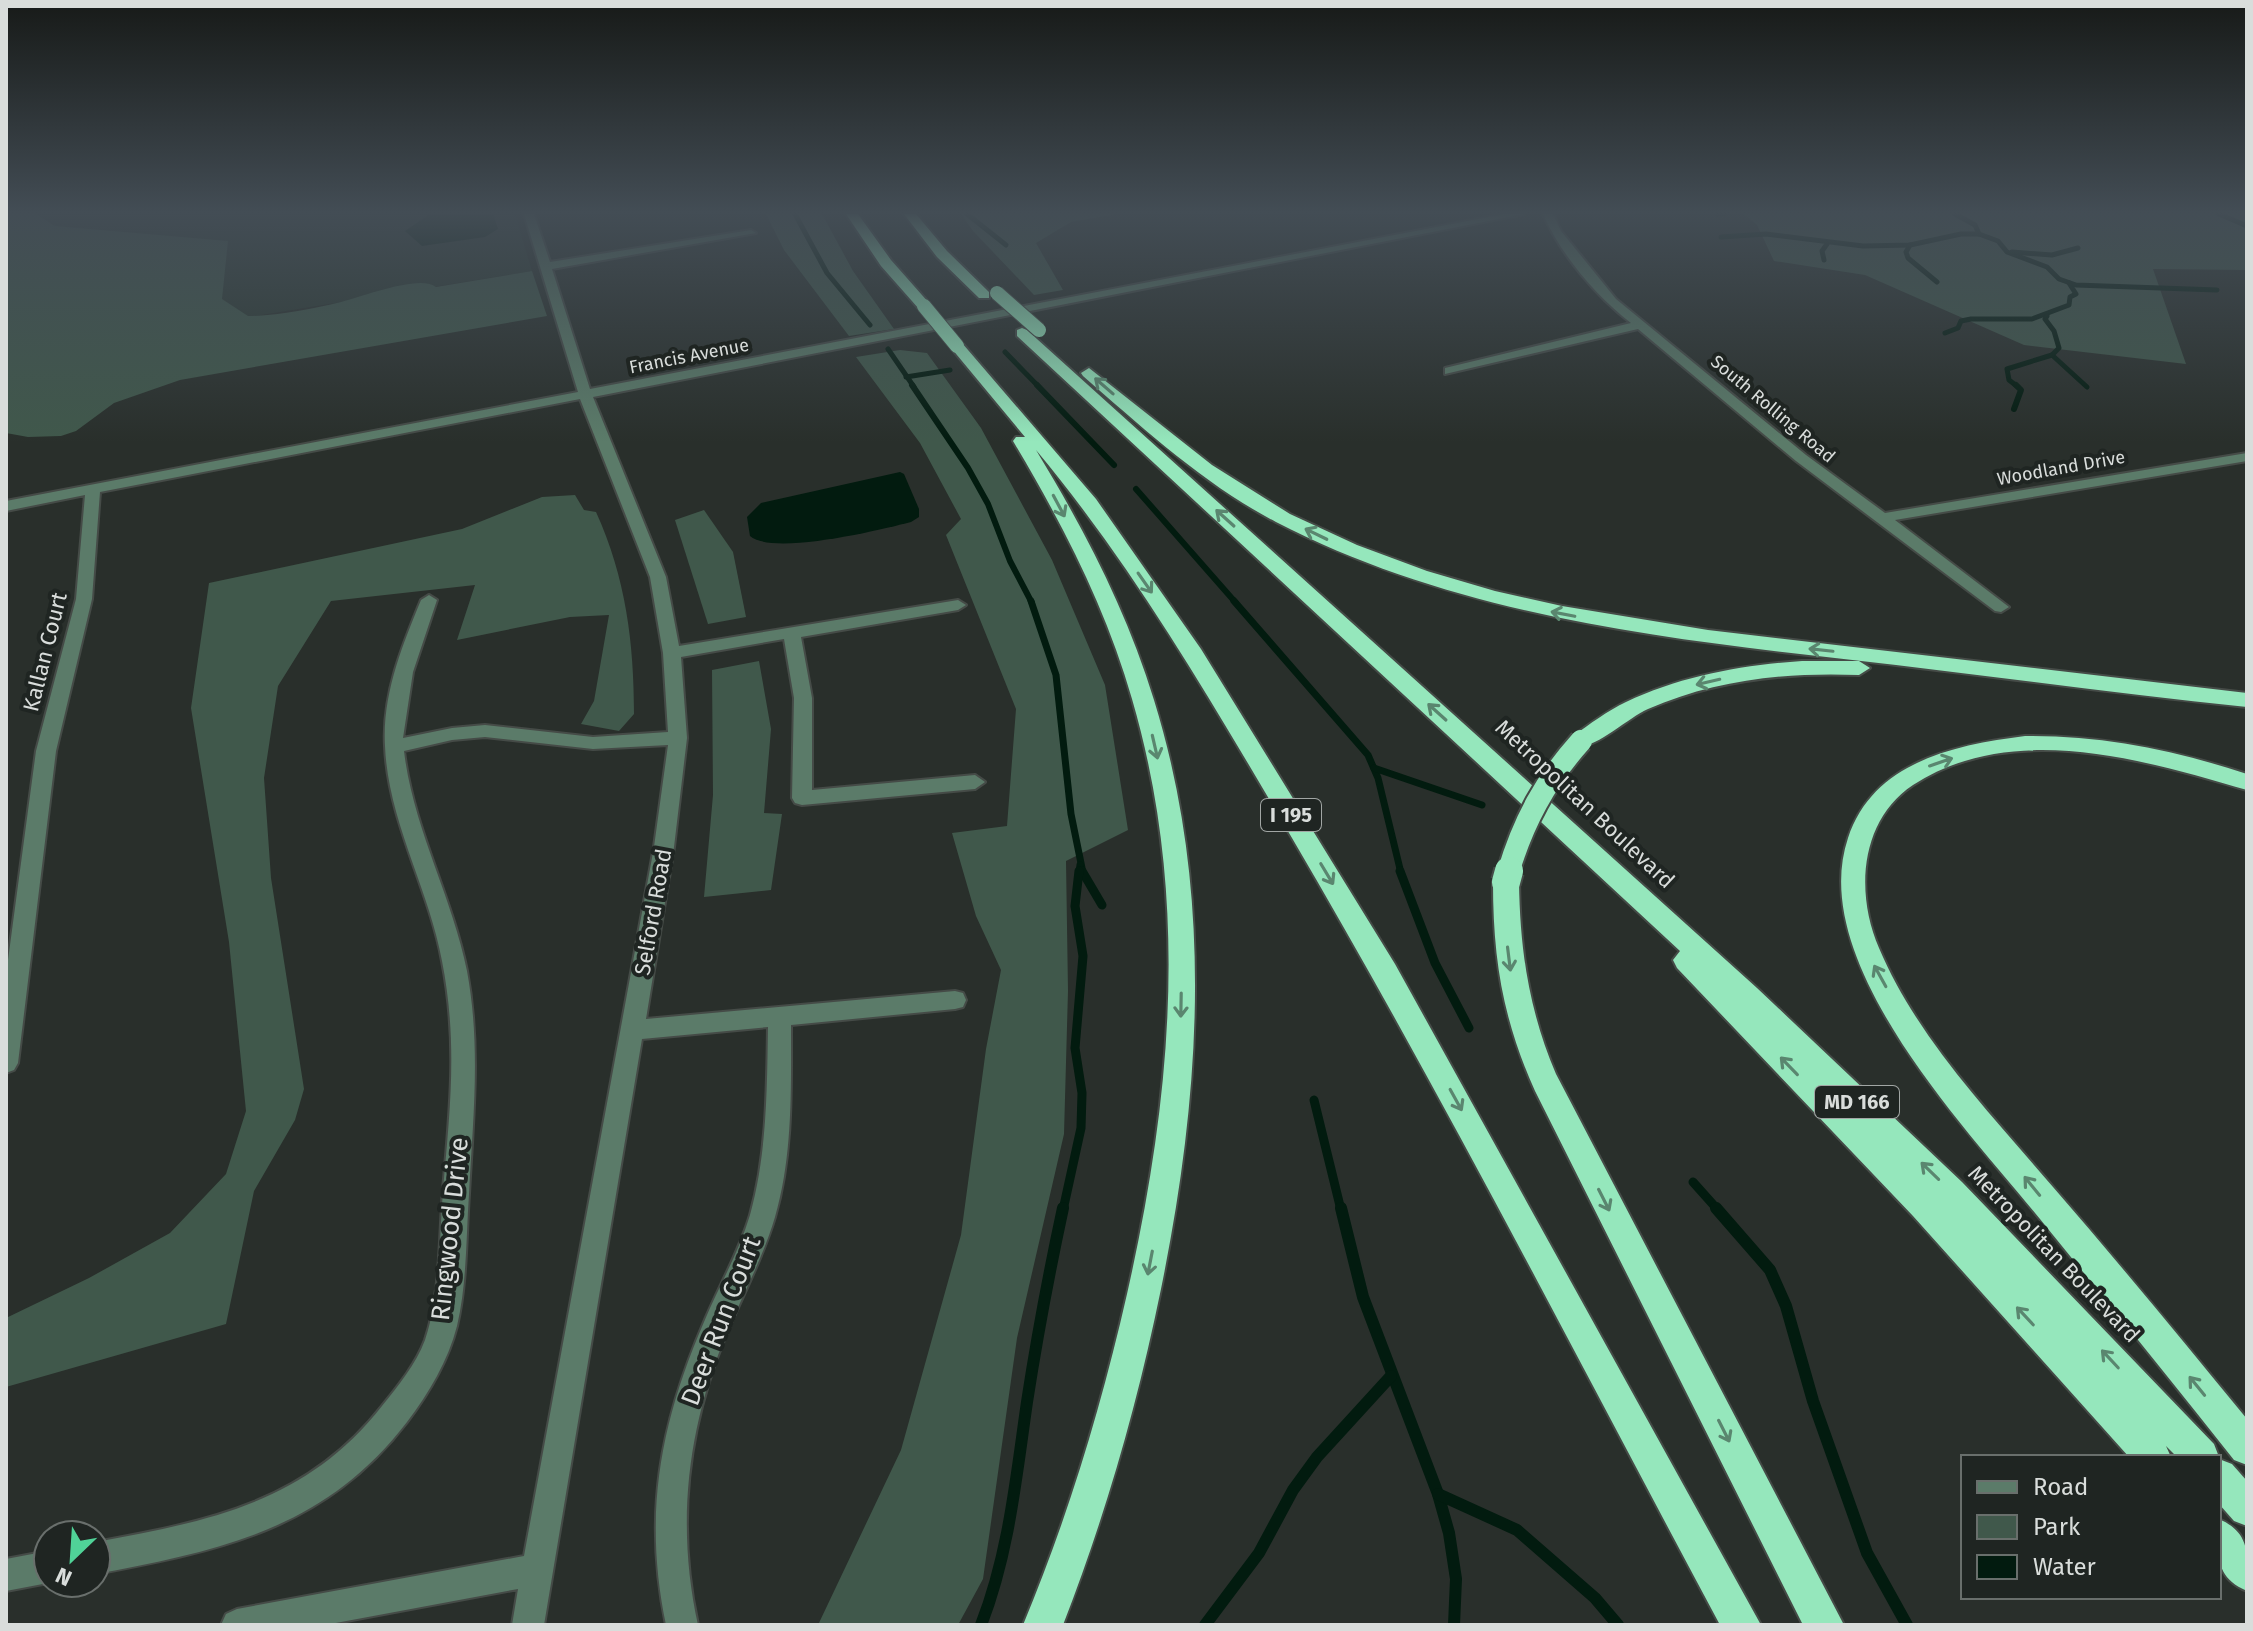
<svg xmlns="http://www.w3.org/2000/svg" width="2253" height="1631" viewBox="0 0 2253 1631" font-family="'Fira Sans',sans-serif">
<rect width="100%" height="100%" fill="#292f2b"/>
<polygon fill="#2c3932" points="6,214 515,214 532,271 219,322 6,222"/>
<g fill="#40584b">
<path d="M6 214H36L55 226 228 241 222 299 248 316C277 316 312 309 341 302 362 297 420 274 436 287L532 271 547 316 180 380 114 403 76 431 61 436 28 437 6 433Z"/>
<polygon points="766,214 822,214 853,271 894,329 849,336 784,250"/>
<polygon points="961,214 1117,214 1071,222 1036,243 1063,290 1034,295 973,231"/>
<polygon points="1744,214 2247,214 2247,270 2153,269 2186,364 2024,345 1865,275 1774,261 1757,225"/>
<polygon points="900,350 927,353 981,428 1052,560 1105,685 1128,830 1066,861 1068,991 1064,1134 1017,1338 983,1579 958,1625 818,1625 901,1450 961,1235 986,1049 1001,970 976,916 952,833 1007,826 1016,709 946,535 961,519 920,443 856,357"/>
<path d="M575 495 584 510 596 512C626 578 634 643 634 714L619 731 581 724 594 701 609 615 570 617 457 640 475 585 331 601 278 686 264 778 271 878 304 1089 295 1120 254 1191 226 1324 6 1387V1318L89 1278 170 1233 226 1174 246 1111 229 942 191 708 209 583 462 529 542 497Z"/>
<polygon points="704,510 733,552 746,617 708,624 675,520"/>
<polygon points="759,661 771,729 764,813 782,814 771,890 704,897 713,795 712,670"/>
</g>
<g fill="#021b0f">
<polygon points="430,214 493,214 498,229 485,237 422,246 405,231"/>
<path d="M900 472 904 474 919 509V517L911 522C880 530 773 556 750 536L747 517 761 503Z"/>
</g>
<g fill="none" stroke-linecap="round" stroke-linejoin="round">
<g stroke="#021b0f" stroke-width="5">
<polyline points="795,214 827,273 870,325"/>
<polyline points="967,214 1006,245"/>
<polyline points="1717,214 1724,214"/>
<polyline points="1955,214 1975,225 1979,234"/>
<polyline points="2219,214 2247,226"/>
<polyline points="1721,237 1766,234 1863,246 1910,245 1961,234 1979,234 1998,241 2007,252 2047,267 2059,279 2076,285 2217,290"/>
<polyline points="1910,245 1906,252 1908,258 1937,282"/>
<polyline points="2012,252 2052,255 2078,248"/>
<polyline points="1824,260 1822,251 1827,244"/>
<polyline points="1945,333 1958,328 1961,321 1971,319 2032,319 2069,305 2070,297 2076,294 2069,283"/>
<polyline points="888,349 914,387"/>
<polyline points="1005,352 1039,387"/>
<polyline points="2052,355 2087,387"/>
<polyline points="906,377 950,370"/>
<polyline points="2018,387 2009,380 2007,369 2052,355 2059,348 2054,331 2045,319 2047,316"/>
</g>
<g stroke="#021b0f" stroke-width="6">
<polyline points="912,385 968,468 988,504 1010,561 1032,603"/>
<polyline points="1037,385 1114,465"/>
<polyline points="2014,409 2021,390 2016,385"/>
<polyline points="1136,489 1236,603"/>
</g>
<g stroke="#021b0f" stroke-width="7">
<polyline points="1031,601 1056,675 1071,814 1083,873"/>
<polyline points="1234,601 1368,755 1378,778 1401,873"/>
<polyline points="1374,768 1482,805"/>
<polyline points="1079,873 1080,865"/>
</g>
<g stroke="#021b0f" stroke-width="9">
<polyline points="1082,871 1102,905"/>
<polyline points="1400,871 1435,963 1469,1028"/>
<polyline points="1314,1100 1341,1210"/>
<polyline points="1693,1182 1718,1210"/>
<polyline points="1063,1210 1081,1128 1082,1093 1075,1048 1083,956 1075,906 1079,871"/>
</g>
<g stroke="#021b0f" stroke-width="12">
<polyline points="1341,1208 1363,1297 1438,1494 1449,1533 1456,1579 1454,1625"/>
<polyline points="1716,1208 1770,1270 1786,1306 1813,1401 1867,1553 1907,1625"/>
<polyline points="1438,1494 1517,1530 1595,1598 1618,1625"/>
<path d="M981 1625C1009 1553 1016 1478 1027 1402 1037 1337 1049 1273 1063 1208"/>
<polyline points="1205,1625 1259,1553 1293,1490 1317,1457 1391,1376"/>
</g>
<g stroke="#454b47" stroke-width="4">
<g id="minor">
<path d="M524 214H534L550 262 751 230 756 233 552 269 590 389 1504 214H1524L593 397 666 577 679 646 958 600 966 605 958 610 801 637 812 698V790L975 775 985 782 975 789 802 805 795 803 792 798 794 698 784 639 681 657 687 738 674 847 646 1019 955 991 963 993 966 1000 963 1007 955 1009 791 1025C791 1089 793 1155 775 1217 763 1258 742 1296 726 1335 687 1429 676 1525 698 1625H666C643 1515 660 1424 704 1322 719 1286 739 1252 750 1215 767 1154 767 1090 768 1027L642 1039 544 1625H512L518 1589 325 1625H221L226 1614 237 1609 524 1556 654 847 668 745 593 749 485 737 452 740 404 751C413 828 452 896 467 971 481 1047 473 1118 469 1194 466 1238 467 1283 457 1326 448 1361 429 1393 407 1422 325 1529 222 1550 96 1574V1542C210 1521 307 1502 382 1406 398 1386 416 1364 425 1340 441 1292 439 1240 443 1190 450 1110 458 1042 442 961 429 889 388 821 385 746 382 695 402 646 421 600L429 595 437 600 413 672 403 738 452 728 485 725 593 737 668 732 663 653 650 577 580 399 100 492 92 599 56 751 18 1063 14 1070 6 1073V975L36 751 76 599 85 495 6 511V501L578 392Z"/>
<path d="M1543 214H1553L1561 231 1616 299 1806 455 1885 513 2247 453V461L1895 520 2009 607 2001 612 1995 611 1796 461 1638 329 1445 374V368L1631 323C1596 296 1561 255 1543 214Z"/>
<polygon points="48,1551 48,1583 6,1591 6,1559"/>
</g>
</g>
<g stroke="#454b47" stroke-width="4">
<g id="highway">
<polygon points="846,214 858,214 891,260 929,303 929,309 919,309 881,266"/>
<polygon points="904,214 916,214 947,251 989,292 989,298 979,298 937,257"/>
<polygon points="1022,328 1027,330 1757,988 1962,1182 2214,1444 2219,1457 2177,1457 2166,1446 2171,1457 2129,1457 1913,1216 1677,968 1673,960 1680,951 1017,336 1017,330"/>
<path d="M957 341 962 343 1096 499 1201 649 1395 964 1761 1625H1720C1579 1362 1443 1095 1292 838 1213 704 1136 570 1036 450 1084 529 1127 611 1154 700 1214 894 1201 1093 1161 1289 1137 1406 1106 1514 1063 1625H1023C1068 1517 1101 1408 1127 1294 1172 1095 1190 898 1132 699 1106 608 1062 523 1013 441L1016 437H1025L952 349V343Z"/>
<path d="M1089 368 1212 465 1290 514 1357 545 1427 571 1495 591 1562 606 1708 630 2247 693V707C2130 695 2013 679 1896 665 1686 641 1467 621 1276 522 1205 485 1144 429 1083 376L1081 373Z"/>
<path d="M1802 661H1859L1870 668 1859 675C1786 672 1715 680 1648 709 1627 718 1593 752 1573 746L1570 741 1573 736C1590 724 1607 711 1626 702 1681 676 1742 665 1802 661Z"/>
<path d="M2025 736C2102 735 2174 750 2247 774V790C2143 760 2013 720 1913 785 1860 820 1855 893 1879 948 1917 1038 1990 1113 2053 1187 2119 1263 2183 1341 2247 1419V1465L2234 1460C2170 1379 2105 1299 2040 1219 1967 1129 1806 963 1848 838 1873 762 1954 745 2025 736Z"/>
<path d="M1506 872 1515 875 1519 882C1520 950 1529 1011 1556 1074L1844 1625H1803L1535 1091C1503 1020 1493 960 1493 882L1497 875Z"/>
<polygon points="2219,1459 2232,1464 2247,1481 2247,1526 2234,1521 2219,1504"/>
<path d="M2219 1519C2253 1534 2247 1558 2247 1591 2212 1576 2219 1552 2219 1519Z"/>
</g>
</g>
<use href="#minor" fill="#5b7b69" fill-rule="evenodd"/>
<use href="#highway" fill="#95e7bc" fill-rule="evenodd"/>
<g stroke="#454b47" stroke-width="16" stroke-linecap="butt">
<g id="highway-bridge-far2">
<polyline points="997,293 1039,330"/>
<polyline points="924,306 957,346"/>
</g>
</g>
<g stroke="#454b47" stroke-width="26" stroke-linecap="butt">
<path id="highway-bridge-far1" d="M1508 873C1523 822 1545 781 1581 741"/>
</g>
<g stroke="#454b47" stroke-width="32" stroke-linecap="butt">
<polyline id="highway-bridge" points="1506,882 1509,871"/>
</g>
<use href="#highway-bridge-far2" stroke="#95e7bc" stroke-width="14"/>
<use href="#highway-bridge-far1" stroke="#95e7bc" stroke-width="22"/>
<use href="#highway-bridge" stroke="#95e7bc" stroke-width="28"/>
</g>
<defs><path id="oneway-shaft" d="M-6 0H5M1.5-3L5.5 0L1.5 3" fill="none" stroke-width="1.6" stroke-linecap="round" stroke-linejoin="round" transform="scale(2)"/></defs>
<g stroke="#5a866f">
<use href="#oneway-shaft" transform="translate(1104 386) rotate(-139)"/>
<use href="#oneway-shaft" transform="translate(1059 506) rotate(62)"/>
<use href="#oneway-shaft" transform="translate(1225 518) rotate(-138)"/>
<use href="#oneway-shaft" transform="translate(1316 534) rotate(-154)"/>
<use href="#oneway-shaft" transform="translate(1145 583) rotate(55)"/>
<use href="#oneway-shaft" transform="translate(1563 614) rotate(-169)"/>
<use href="#oneway-shaft" transform="translate(1821 650) rotate(-174)"/>
<use href="#oneway-shaft" transform="translate(1708 682) rotate(167)"/>
<use href="#oneway-shaft" transform="translate(1437 712) rotate(-138)"/>
<use href="#oneway-shaft" transform="translate(1155 747) rotate(77)"/>
<use href="#oneway-shaft" transform="translate(1941 762) rotate(-19)"/>
<use href="#oneway-shaft" transform="translate(1327 874) rotate(59)"/>
<use href="#oneway-shaft" transform="translate(1509 959) rotate(83)"/>
<use href="#oneway-shaft" transform="translate(1880 976) rotate(-119)"/>
<use href="#oneway-shaft" transform="translate(1181 1005) rotate(91)"/>
<use href="#oneway-shaft" transform="translate(1789 1066) rotate(-134)"/>
<use href="#oneway-shaft" transform="translate(1456 1100) rotate(61)"/>
<use href="#oneway-shaft" transform="translate(1930 1171) rotate(-136)"/>
<use href="#oneway-shaft" transform="translate(2032 1186) rotate(-129)"/>
<use href="#oneway-shaft" transform="translate(1604 1200) rotate(63)"/>
<use href="#oneway-shaft" transform="translate(1150 1263) rotate(101)"/>
<use href="#oneway-shaft" transform="translate(2025 1316) rotate(-133)"/>
<use href="#oneway-shaft" transform="translate(2110 1359) rotate(-133)"/>
<use href="#oneway-shaft" transform="translate(2197 1386) rotate(-129)"/>
<use href="#oneway-shaft" transform="translate(1724 1431) rotate(63)"/>
</g>
<linearGradient id="sky" x2="0" y2="1"><stop stop-color="#171a18"/><stop offset="0.48" stop-color="#434d55"/><stop offset="1" stop-color="#434d55" stop-opacity="0"/></linearGradient>
<rect width="2253" height="442" fill="url(#sky)"/>
<g text-anchor="middle" dominant-baseline="central" stroke-width="8" stroke-linejoin="round" paint-order="stroke">
<g font-size="18" fill="#d9dddb" stroke="#1f2522">
<text transform="translate(689 356) rotate(-11)">Francis Avenue</text>
<text transform="translate(1773 409) rotate(40)">South Rolling Road</text>
<text transform="translate(2061 468) rotate(-10)">Woodland Drive</text>
</g>
<g fill="#1f2522" stroke="#a1a6a4" stroke-width="2">
<rect x="1261" y="799" width="60" height="32" rx="6"/>
<rect x="1815" y="1086" width="84" height="32" rx="6"/>
</g>
<g font-size="20" font-weight="bold" fill="#d9dddb">
<text x="1291" y="815">I 195</text>
<text x="1857" y="1102">MD 166</text>
</g>
<g font-size="22" fill="#d9dddb" stroke="#1f2522">
<text transform="translate(45 652) rotate(-76)">Kallan Court</text>
<text transform="translate(1585 804) rotate(43)">Metropolitan Boulevard</text>
<text transform="translate(653 912) rotate(-80)">Selford Road</text>
<text transform="translate(2054 1254) rotate(46)">Metropolitan Boulevard</text>
</g>
<g font-size="26" fill="#d9dddb" stroke="#1f2522">
<text transform="translate(450 1229) rotate(-84)">Ringwood Drive</text>
<text transform="translate(721 1321) rotate(-69)">Deer Run Court</text>
</g>
</g>
<rect width="2253" height="1631" fill="none" stroke="#d9dddb" stroke-width="16"/>
<rect x="1961" y="1455" width="260" height="144" fill="#1f2522" stroke="#696f6c" stroke-width="2"/>
<rect x="1977" y="1481" width="40" height="12" fill="#5b7b69" stroke="#696f6c" stroke-width="2"/>
<text x="2033" y="1495" font-size="24" fill="#d9dddb">Road</text>
<rect x="1977" y="1515" width="40" height="24" fill="#40584b" stroke="#696f6c" stroke-width="2"/>
<text x="2033" y="1535" font-size="24" fill="#d9dddb">Park</text>
<rect x="1977" y="1555" width="40" height="24" fill="#021b0f" stroke="#696f6c" stroke-width="2"/>
<text x="2033" y="1575" font-size="24" fill="#d9dddb">Water</text>
<g transform="translate(72 1559) rotate(205)"><circle r="38" fill="#1f2522" stroke="#696f6c" stroke-width="2"/>
<path d="M0-6L14 30L0 20L-14 30Z" fill="#50d398"/>
<text y="-12" font-size="22" font-weight="bold" text-anchor="middle" fill="#d9dddb">N</text>
</g>
</svg>
